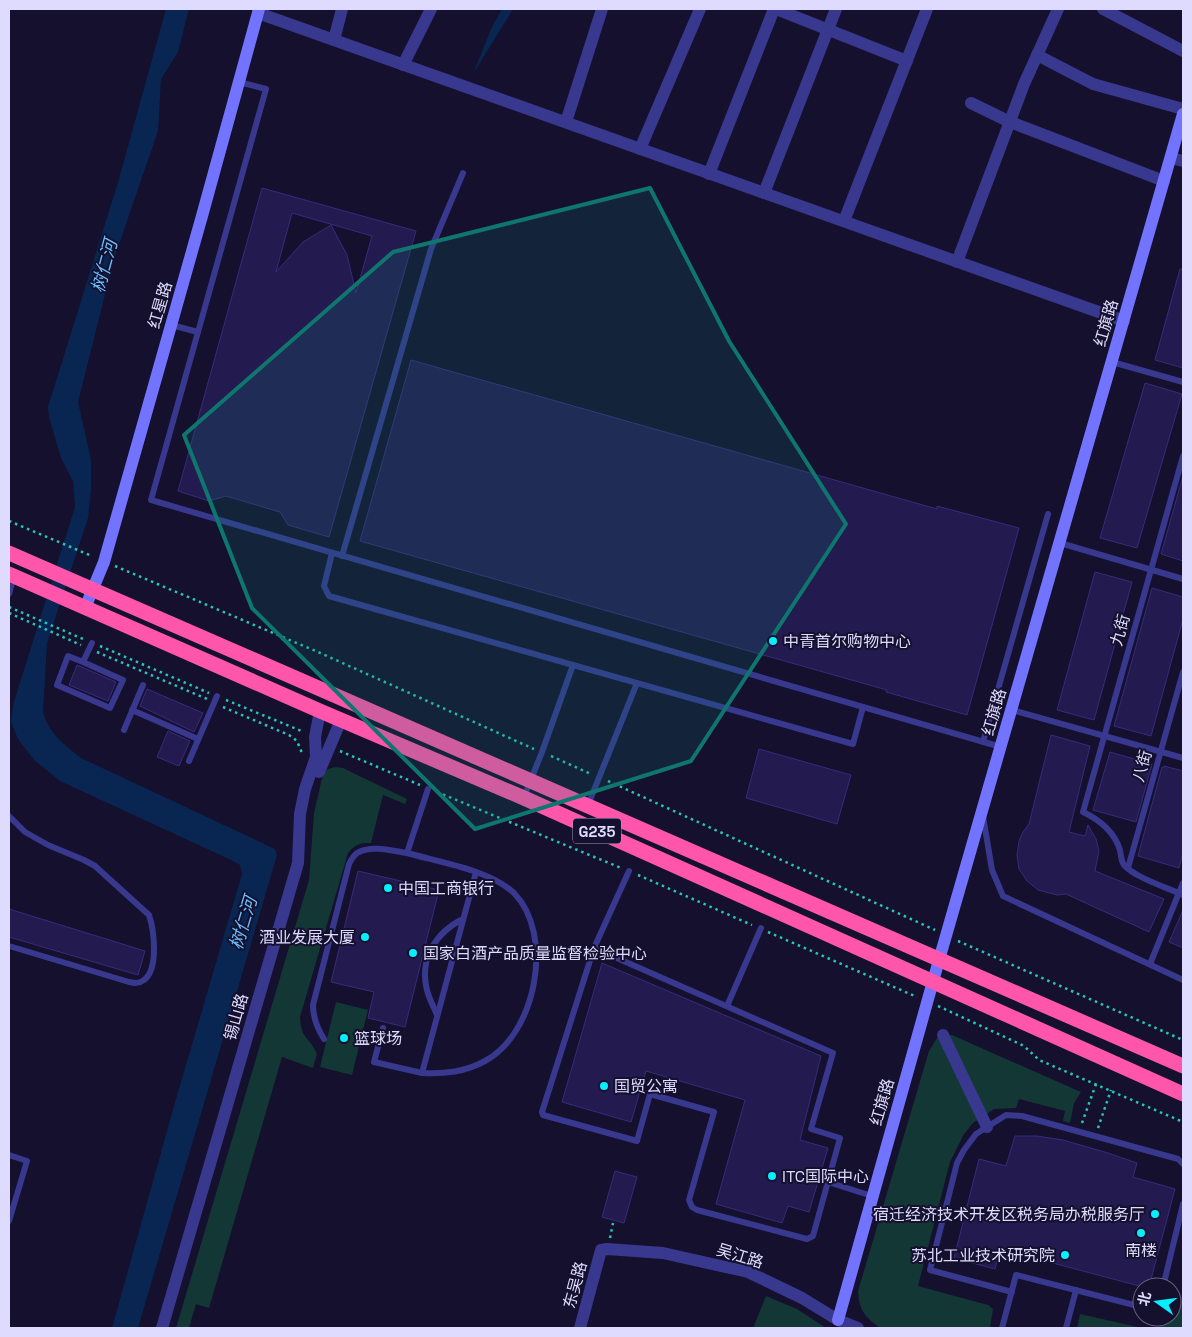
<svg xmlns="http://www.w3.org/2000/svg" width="1192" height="1337" viewBox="0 0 1192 1337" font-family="'Space Grotesk','Noto Sans SC',sans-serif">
<rect width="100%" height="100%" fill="#14102d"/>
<g fill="#123735">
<path d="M335 767 343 768 407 799 405 804 383 795 371 843C360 843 355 844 348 853L300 1017C301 1040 310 1037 317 1054L313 1068 282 1057 209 1308 196 1304 189 1328H176L309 880 314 813 323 774 328 769Z"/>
<polygon points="336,1002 368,1010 352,1075 320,1067"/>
<path d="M952 1035 1081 1092 1074 1103 1070 1123 1063 1121 1065 1111 1019 1099 1016 1108 994 1109 973 1123 964 1134 950 1162 918 1286 988 1305 993 1309 990 1328H880C865 1317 859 1310 858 1291L929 1051 937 1038Z"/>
<polygon points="1183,1295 1183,1328 1158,1328 1168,1317 1172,1317 1172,1311"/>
<polygon points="766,1296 797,1309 826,1328 753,1328"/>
<polygon points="1080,1314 1142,1328 1077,1328"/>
</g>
<g fill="#092652">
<path d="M166 9H189L178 52 161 79 158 131 114 259 78 402 91 460V490L88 518 47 643 43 712C48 733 65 745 81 758L275 849 277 855 138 1328H112L174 1106 242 874 240 865 231 860 60 781 34 760 18 739 11 722 13 705 75 507 73 481 61 458 49 417 48 407 119 179Z"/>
<polygon points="502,9 513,9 473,74 491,29"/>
</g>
<g fill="#231a4f" stroke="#382b7d" fill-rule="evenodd">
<path d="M262 188 416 231 329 537 288 525 280 512 226 496 209 501 178 491ZM292 213 372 236 356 293 347 255 331 225 303 242 276 272Z"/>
<polygon points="1180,269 1183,269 1183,368 1155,360"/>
<polygon points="411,360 937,509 937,506 1019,528 967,715 886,692 887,690 360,541"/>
<polygon points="1145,383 1182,394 1137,548 1100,538"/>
<polygon points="1183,476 1183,561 1161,554"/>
<polygon points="1095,572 1132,582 1094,720 1057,710"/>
<polygon points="1152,588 1183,597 1183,619 1151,736 1114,726"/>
<polygon points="77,665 116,682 108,701 69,685"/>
<polygon points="147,689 203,713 194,732 140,706"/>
<polygon points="168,731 190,741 179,766 157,757"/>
<polygon points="1051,735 1090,746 1069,832 1085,836 1088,825 1096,839 1099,851 1095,871 1164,899 1149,932 1066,894 1057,895 1038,890 1027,881 1019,869 1017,855 1019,841 1023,832 1029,824"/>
<polygon points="759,749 851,775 837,824 746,798"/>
<polygon points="1110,752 1152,764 1136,822 1093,810"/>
<polygon points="1164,766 1183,771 1183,852 1179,868 1138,856 1162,767 1164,768"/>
<polygon points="358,871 439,890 405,1027 368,1018 374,992 331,982"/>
<polygon points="9,909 145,951 138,975 9,937"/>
<polygon points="1183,910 1183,948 1169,942"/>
<polygon points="602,963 821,1056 800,1140 828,1148 809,1212 788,1206 782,1223 716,1204 745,1100 646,1071 631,1122 562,1102"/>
<polygon points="1015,1136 1037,1136 1063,1140 1108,1153 1137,1163 1133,1177 1175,1189 1149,1287 1143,1287 1000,1249 995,1269 954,1258 979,1159 1006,1166"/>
<polygon points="615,1171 637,1177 624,1223 602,1217"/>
</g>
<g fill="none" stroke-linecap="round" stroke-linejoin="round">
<g stroke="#28c6b8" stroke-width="2.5" stroke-dasharray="2.5 4" stroke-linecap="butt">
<polyline points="9,521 92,556"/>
<polyline points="115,566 318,652 534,749"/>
<polyline points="9,607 83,639"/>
<polyline points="9,613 81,645"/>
<polyline points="100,646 209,693"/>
<polyline points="97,652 207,699"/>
<polyline points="226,700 304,732"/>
<polyline points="223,707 289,735 297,741 302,753"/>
<polyline points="340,751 420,785"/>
<polyline points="551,756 591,774"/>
<polyline points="608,781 935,930"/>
<polyline points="437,792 621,868"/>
<polyline points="638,875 752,925"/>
<polyline points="768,932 917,997"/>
<polyline points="958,941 1183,1040"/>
<polyline points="938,1006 1024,1046 1039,1060 1183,1122"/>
<polyline points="1082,1123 1096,1084"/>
<polyline points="1098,1128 1111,1090"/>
<polyline points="610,1238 613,1223"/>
</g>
<g stroke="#38388f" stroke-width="6">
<polyline points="239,82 266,89 151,500 1001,747"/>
<polyline points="171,325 198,332"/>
<polyline points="1112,362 1183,382"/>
<path d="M1183 456 1083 812C1100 820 1114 831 1120 850 1121 855 1121 861 1124 865 1134 877 1168 888 1183 895"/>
<polyline points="1060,543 1183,579"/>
<polyline points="332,553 324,586 329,596 853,744 863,707"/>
<polyline points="342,556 431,249 463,173"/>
<polyline points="9,594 14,576"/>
<polyline points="83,662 123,680 110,708 57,685 68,656 83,662 92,643"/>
<polyline points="132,710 198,739"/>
<polyline points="1012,710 1183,758"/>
<polyline points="124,730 143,685"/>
<polyline points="983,742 1048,514"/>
<polyline points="189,761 217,696"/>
<path d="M428 789 407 853C439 862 490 870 514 893 555 935 536 1034 485 1061 465 1072 445 1074 422 1073L476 872"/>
<polyline points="524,797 542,752 573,665"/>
<polyline points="588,805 637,683"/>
<path d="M9 816 25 832 48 845 84 860 95 866 149 915C154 930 159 969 144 980 139 984 134 983 129 982L9 946"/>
<polyline points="983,816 992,870 1003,896 1183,980"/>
<polyline points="1128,868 1183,672"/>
<polyline points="594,948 833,1053 811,1129 840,1138 813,1236 807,1239 697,1210 692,1207 689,1200 714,1112 650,1094 637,1141 543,1115 542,1112 594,948 629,871"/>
<polyline points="1150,964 1183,883"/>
<polyline points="727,1006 761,928"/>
<path d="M437 1015C434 1007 429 999 427 990 419 959 436 932 463 919"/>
<polyline points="383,1028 374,1062 422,1073"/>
<path d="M324 1039C317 1028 313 1018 313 1005L349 864C351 860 354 854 359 852 372 845 393 851 407 853"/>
<polyline points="9,1155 27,1161 9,1221"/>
<polyline points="828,1182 872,1196"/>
<polyline points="1163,1287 1183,1204"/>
<polyline points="1012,1292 930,1270 957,1163 964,1150 976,1134 1006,1115 1022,1116 1178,1159 1183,1164"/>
<polyline points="1002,1328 1016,1275 1142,1307"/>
<polyline points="1066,1328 1076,1290"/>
</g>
<g stroke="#38388f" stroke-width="12">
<polyline points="776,9 907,61"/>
<polyline points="1103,9 1183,51"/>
<polyline points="258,13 1124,321"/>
<polyline points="334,40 342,9"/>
<polyline points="1037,55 1093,84 1183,109"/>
<polyline points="403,65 431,9"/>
<polyline points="971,103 1010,122 1164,181"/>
<polyline points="566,122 602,9"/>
<polyline points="640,149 700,9"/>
<polyline points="1171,158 1183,161"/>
<polyline points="709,174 774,9"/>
<polyline points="764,193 836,9"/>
<polyline points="844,221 927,9"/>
<polyline points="957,262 1024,84 1058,9"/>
<polyline points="319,772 341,720"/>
<polyline points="943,1035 987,1127"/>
<polyline points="162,1328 298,863 300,814 305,789 316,757 315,737 320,711"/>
<polyline points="580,1328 601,1250 607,1249 663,1253 748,1272 802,1298 838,1320 858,1328"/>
</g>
<g stroke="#7273ff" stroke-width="12">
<polyline points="85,608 104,562 202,216 259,9"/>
<polyline points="838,1320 939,960 1183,114"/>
</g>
<g stroke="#ff56ac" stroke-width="15">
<polyline points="9,553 1183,1066"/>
<polyline points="9,574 320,711 524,798 1183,1094"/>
</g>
</g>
<path fill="#0f766e" fill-opacity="0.2" stroke="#0f766e" stroke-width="4" stroke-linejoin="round" d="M650 188 729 341 846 524 691 761 475 829 252 608 184 435 393 252Z"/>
<g fill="#07eeff" stroke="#14102d" stroke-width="2">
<circle cx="773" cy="641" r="5"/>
<circle cx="388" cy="888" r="5"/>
<circle cx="365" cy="937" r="5"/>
<circle cx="413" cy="953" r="5"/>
<circle cx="344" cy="1038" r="5"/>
<circle cx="604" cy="1086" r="5"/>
<circle cx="772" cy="1176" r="5"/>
<circle cx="1155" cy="1214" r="5"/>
<circle cx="1141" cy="1233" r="5"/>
<circle cx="1065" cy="1255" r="5"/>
</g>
<g text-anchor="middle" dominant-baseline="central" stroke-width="4" stroke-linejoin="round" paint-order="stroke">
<rect fill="#14102d" stroke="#a19ec0" stroke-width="1" x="573" y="818.5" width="48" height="25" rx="4"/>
<g font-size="15" font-weight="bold" fill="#dedbff">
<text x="597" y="831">G235</text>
</g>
<g font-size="16" fill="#dedbff" stroke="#14102d">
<text transform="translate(160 305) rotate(-74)">红星路</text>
<text transform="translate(1106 323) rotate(-74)">红旗路</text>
<text transform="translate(1120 630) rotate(-74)">九街</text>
<text transform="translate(994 712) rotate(-74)">红旗路</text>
<text transform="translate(1142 766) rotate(-74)">八街</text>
<text transform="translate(236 1017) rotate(-74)">锡山路</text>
<text transform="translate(882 1102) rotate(-74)">红旗路</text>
<text transform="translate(740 1256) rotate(17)">吴江路</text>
<text transform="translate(575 1285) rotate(-75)">东吴路</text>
</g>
<g font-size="16" fill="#dedbff" stroke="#14102d" text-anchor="start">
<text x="783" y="641">中青首尔购物中心</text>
<text x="398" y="888">中国工商银行</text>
<text x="355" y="937" text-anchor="end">酒业发展大厦</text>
<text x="423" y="953">国家白酒产品质量监督检验中心</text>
<text x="354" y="1038">篮球场</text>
<text x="614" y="1086">国贸公寓</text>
<text x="782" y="1176">ITC国际中心</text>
<text x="1145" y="1214" text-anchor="end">宿迁经济技术开发区税务局办税服务厅</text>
<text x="1141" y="1250" text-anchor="middle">南楼</text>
<text x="1055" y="1255" text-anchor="end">苏北工业技术研究院</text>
</g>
<g font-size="18" font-style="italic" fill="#69beff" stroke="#14102d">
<text transform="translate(104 266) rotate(-75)">树仁河</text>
<text transform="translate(243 923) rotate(-73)">树仁河</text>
</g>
</g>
<rect width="1192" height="1337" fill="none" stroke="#dedbff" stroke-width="20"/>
<g transform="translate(1157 1302) rotate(284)"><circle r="24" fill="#14102d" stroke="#656181"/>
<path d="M0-4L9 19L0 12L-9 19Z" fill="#07eeff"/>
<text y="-8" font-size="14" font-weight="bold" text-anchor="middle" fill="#dedbff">北</text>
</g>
</svg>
